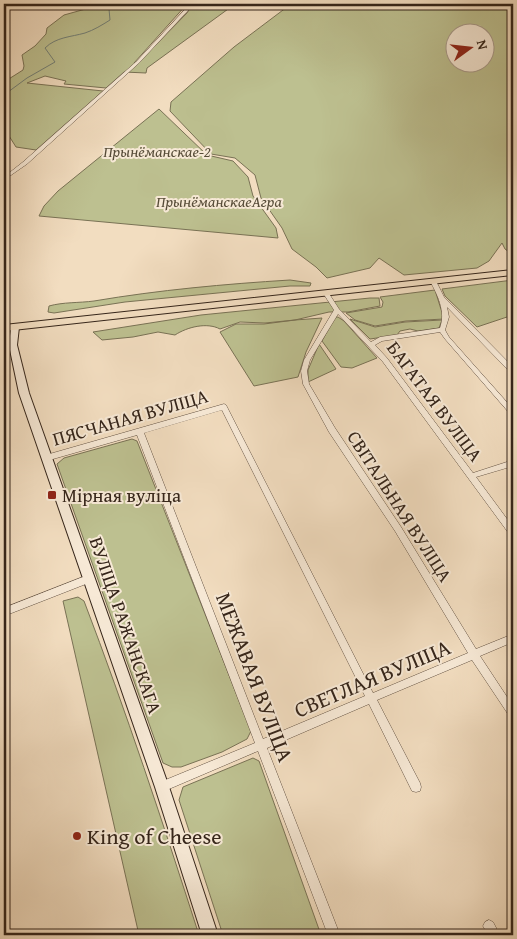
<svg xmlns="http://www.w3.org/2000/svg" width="517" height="939" viewBox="0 0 517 939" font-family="'Gentium Book Plus',serif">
<rect width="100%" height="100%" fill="#f2ddc0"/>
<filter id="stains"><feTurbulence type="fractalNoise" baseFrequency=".004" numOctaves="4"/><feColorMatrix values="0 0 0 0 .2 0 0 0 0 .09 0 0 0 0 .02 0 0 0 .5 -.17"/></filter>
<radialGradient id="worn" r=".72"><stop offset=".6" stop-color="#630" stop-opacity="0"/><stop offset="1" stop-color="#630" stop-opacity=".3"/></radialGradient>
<g fill="#bdc090" stroke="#797255" fill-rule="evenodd">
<polygon points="99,4 187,4 134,63 137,64 187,13 193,4 235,4 147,68 146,73 124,72 106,88 64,84 66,81 45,76 27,83 103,91 36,150 16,147 4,128 4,82 23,70 24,66 22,55 35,46 46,34 47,28 64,15 100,5"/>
<path d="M291 4H513V255L505 249 502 243 489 261 477 268 404 275 379 258 370 268 327 278 316 267 292 249 282 228 261 198 255 175 235 158 211 154 170 111 171 102 234 47ZM454 32H484V62H454Z"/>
<polygon points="159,109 207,155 233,161 248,177 253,196 276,228 278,238 39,216 44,206 58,191"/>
<path d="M290 280 311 283 310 286H290L125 302 54 313 48 312 49 306C63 302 79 303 94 301 159 290 225 284 290 280Z"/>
<polygon points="513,280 513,315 477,327 445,296 442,289"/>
<polygon points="435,290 444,319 406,321 375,326 355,320 346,313 382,307 383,302 380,297"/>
<path d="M370 298H379L380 306 348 312H329L295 320 322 318 306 352 298 377 254 386 220 332 236 324H264L295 320 265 323 240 322 220 329C207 322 187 327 175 335L158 332 133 337 102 340 93 332 201 315Z"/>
<polygon points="335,317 338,317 344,321 377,358 352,368 341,367 322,341"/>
<polygon points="350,319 375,327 405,322 442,320 439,328 418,331 410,329 400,331 397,335 370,339"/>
<polygon points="319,344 336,369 308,382 308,370"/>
<polygon points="132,439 137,441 251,731 247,739 222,752 181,767 172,767 163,763 57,464 64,458"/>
<path d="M78 597 84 601C126 711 163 823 199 935H139L63 601Z"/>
<polygon points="253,758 259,761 321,935 223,935 179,800 183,787"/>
</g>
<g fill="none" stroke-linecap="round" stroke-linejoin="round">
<path stroke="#727f77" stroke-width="1" d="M4 95 27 78 55 62 45 48C56 37 71 37 85 33 94 30 102 25 110 20L109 9 117 4"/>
<g stroke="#645344" stroke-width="1">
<g id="street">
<polygon points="190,4 194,4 139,63 27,164 4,180 4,177 23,162 137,61"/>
<path d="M433 279 436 281 444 297 513 367V373H511L447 307 449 317 445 330 449 337 513 409V415H511L445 339 440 332 382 341 375 345 387 358 473 473 513 460V466L476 477 513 527V536L510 535 383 362 338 314 310 360 307 371 309 384 335 428 401 527 476 649 513 634V642L480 656 513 706V719L510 717 472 660 377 700 420 783 421 787 420 791 416 792 412 791 369 704 267 748 340 935H328L258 751 162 792 158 791 157 787 158 783 255 743 137 435 46 461 43 460 42 458 43 456 46 455 224 404 226 405 373 693 468 653 395 531 329 432 303 384 301 371 304 360 334 310 323 293 324 292H328L339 309 371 342 380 337 440 328C446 311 438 296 430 281ZM222 410 365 696 263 739 144 433Z"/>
<polygon points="88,575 91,576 92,579 91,582 4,616 4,608"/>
<polygon points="489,920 493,922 500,935 488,935 483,926 485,922"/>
</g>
</g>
<g stroke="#35251a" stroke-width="2">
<polygon id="secondary" points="15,324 19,327 17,345 29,393 169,787 218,935 202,935 155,787 19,393 9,345 11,327"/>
</g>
<g stroke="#35251a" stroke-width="2">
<polygon id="primary" points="513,270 513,275 4,331 4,325"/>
</g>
<use href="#street" fill="#f7e9d6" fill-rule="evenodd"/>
<use href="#secondary" fill="#f7e9d6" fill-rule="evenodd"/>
<use href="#primary" fill="#f2ddc0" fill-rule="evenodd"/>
</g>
<g fill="#8f2418" stroke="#f7e9d6" stroke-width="2">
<rect x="47" y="490" width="10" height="10" rx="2.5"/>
<circle cx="77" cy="836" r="5"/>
</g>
<g text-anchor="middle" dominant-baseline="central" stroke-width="4" stroke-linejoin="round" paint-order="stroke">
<g font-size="16" font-style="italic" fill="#574c38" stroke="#f7e9d6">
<text x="157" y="151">Прынёманскае-2</text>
<text x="219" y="201">ПрынёманскаеАгра</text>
</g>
<g font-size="19" fill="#35251a" stroke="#f7e9d6">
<text transform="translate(435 401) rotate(53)">БАГАТАЯ ВУЛІЦА</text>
<text transform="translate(130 417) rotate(-16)">ПЯСЧАНАЯ ВУЛІЦА</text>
<text transform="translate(400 506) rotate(57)">СВІТАЛЬНАЯ ВУЛІЦА</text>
<text transform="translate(126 625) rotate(71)">ВУЛІЦА РАЖАНСКАГА</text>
</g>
<g font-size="19" fill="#35251a" stroke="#f7e9d6" text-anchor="start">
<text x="62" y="495">Мірная вуліца</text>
</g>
<g font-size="22" fill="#35251a" stroke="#f7e9d6">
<text transform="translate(255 677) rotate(69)">МЕЖАВАЯ ВУЛІЦА</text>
<text transform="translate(372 678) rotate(-23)">СВЕТЛАЯ ВУЛІЦА</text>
</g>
<g font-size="22" fill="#35251a" stroke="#f7e9d6" text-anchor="start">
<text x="87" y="836">King of Cheese</text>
</g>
</g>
<rect width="517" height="939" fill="none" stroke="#f2ddc0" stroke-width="20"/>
<rect x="5" y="5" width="507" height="929" fill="none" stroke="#35251a" stroke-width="2.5"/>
<rect x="10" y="10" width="497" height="919" fill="none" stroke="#35251a"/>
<g transform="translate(470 48) rotate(75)"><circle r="24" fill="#f7e9d6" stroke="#a99b8b"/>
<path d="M0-4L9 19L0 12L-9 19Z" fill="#8f2418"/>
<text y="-8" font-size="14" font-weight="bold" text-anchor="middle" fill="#35251a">N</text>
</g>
<rect width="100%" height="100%" filter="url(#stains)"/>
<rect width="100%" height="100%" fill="url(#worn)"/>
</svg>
